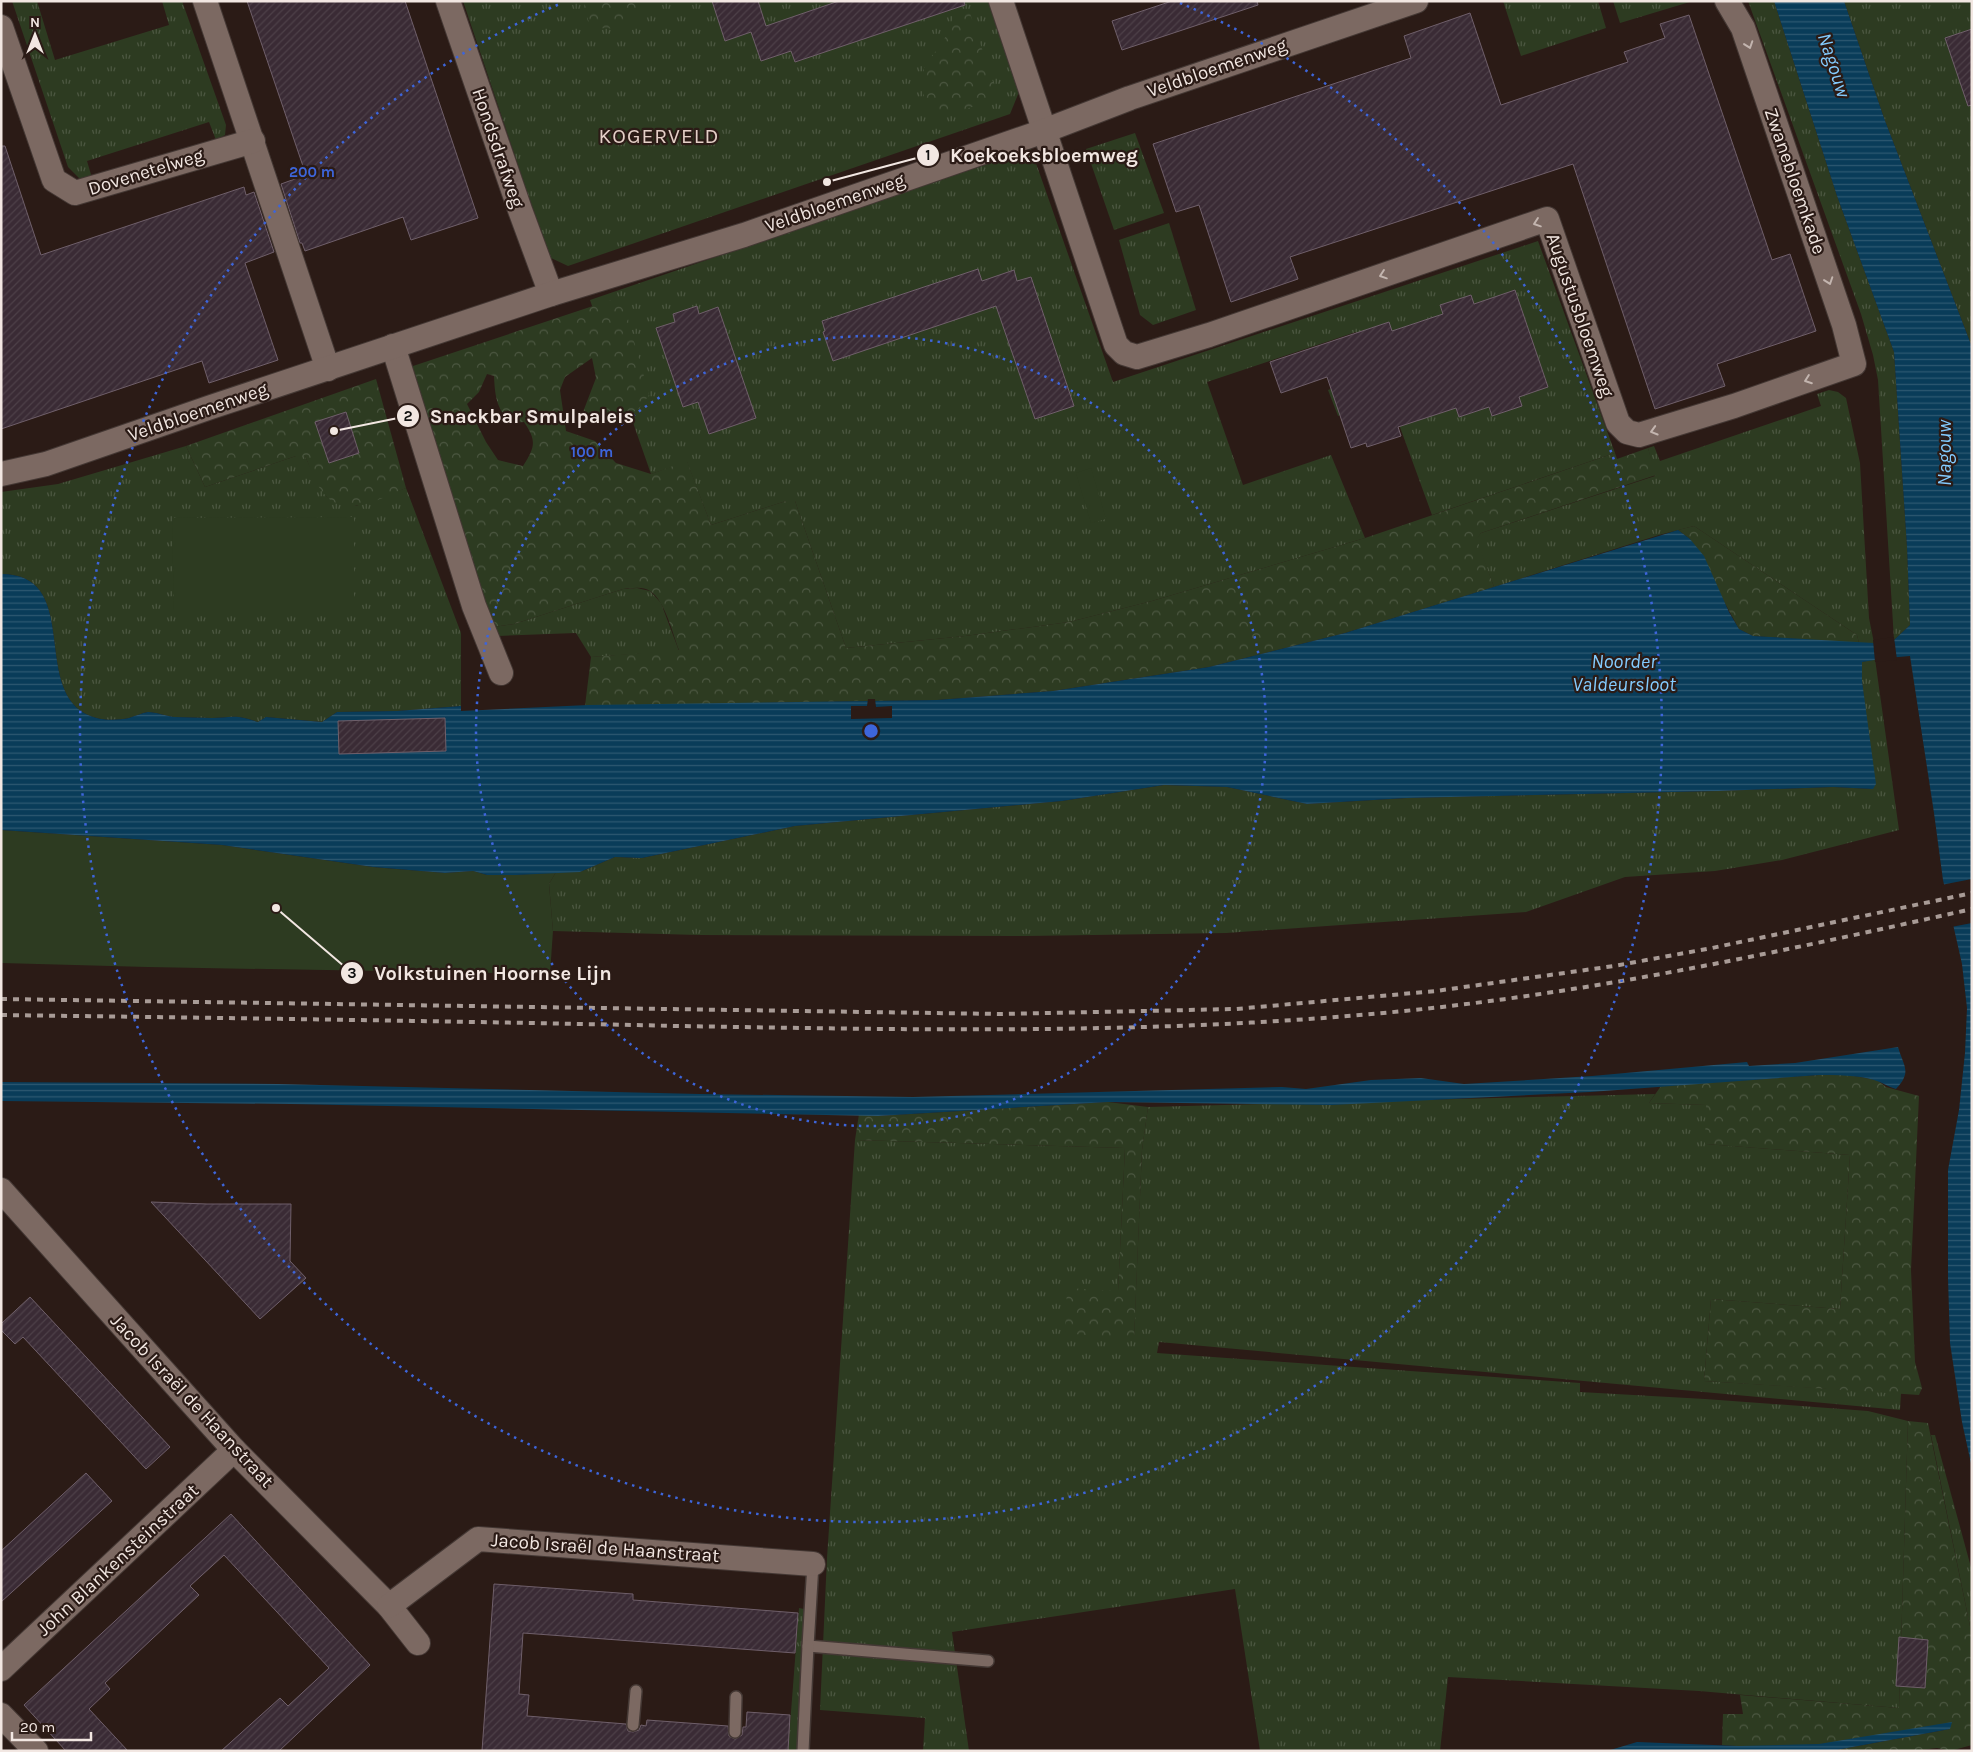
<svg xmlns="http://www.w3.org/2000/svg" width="1973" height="1752" viewBox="0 0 1973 1752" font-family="Karla,sans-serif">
<defs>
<pattern id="grass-tufts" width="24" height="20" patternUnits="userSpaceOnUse" patternTransform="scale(1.25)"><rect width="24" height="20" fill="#2d3b21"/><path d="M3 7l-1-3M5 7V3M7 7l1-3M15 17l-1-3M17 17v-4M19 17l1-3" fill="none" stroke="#4c5741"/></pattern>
<pattern id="forest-crowns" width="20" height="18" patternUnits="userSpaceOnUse" patternTransform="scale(1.25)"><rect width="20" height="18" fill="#2d3b21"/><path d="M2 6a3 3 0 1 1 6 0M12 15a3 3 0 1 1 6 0" fill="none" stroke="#4c5741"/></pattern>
<pattern id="water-rules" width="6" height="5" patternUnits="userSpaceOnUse" patternTransform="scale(1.25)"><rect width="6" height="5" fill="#093c59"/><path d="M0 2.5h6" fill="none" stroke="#2d5871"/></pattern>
<pattern id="building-hatch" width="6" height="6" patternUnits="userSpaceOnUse" patternTransform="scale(1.25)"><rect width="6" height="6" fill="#3a2b35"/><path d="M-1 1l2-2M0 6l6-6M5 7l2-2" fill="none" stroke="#4d4048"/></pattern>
</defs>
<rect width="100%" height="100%" fill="#2b1b16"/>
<g fill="url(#grass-tufts)">
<polygon points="12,1 37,1 55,60 169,25 162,1 182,1 226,125 225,135 216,140 209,122 87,161 92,178 82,181 68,167"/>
<polygon points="463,1 988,1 1019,92 1010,114 568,266 551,258 527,192"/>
<polygon points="1503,1 1598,1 1606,28 1521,56"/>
<polygon points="1613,1 1693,1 1620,23"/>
<polygon points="1748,1 1774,1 1837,196 1894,352 1907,547 1910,625 1894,640 1878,380 1873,355 1861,314"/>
<polygon points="1844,1 1972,1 1972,347 1884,118"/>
<polygon points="1135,133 1164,213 1114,230 1086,149"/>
<polygon points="1031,149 1113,382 1538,241 1615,453 1432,515 1389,397 1338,416 1328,390 1379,370 1367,360 1356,332 1207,382 1243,485 1331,455 1365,538 1152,601 1069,622 965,636 846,648 795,501 786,501 711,525 687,462 651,474 590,300"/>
<polygon points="1169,223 1196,310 1153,325 1140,315 1119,240"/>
<polygon points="1829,390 1838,392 1846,398 1860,463 1869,618 1874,643 1859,643 1857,635 1694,526 1659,535 1494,587 1476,539 1481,533 1655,476 1648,448 1654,446 1660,461 1821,406 1817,394"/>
<path d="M186 446 205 487 296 456H305L318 484 327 497 356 506 406 488 461 633V706L397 711 337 712 322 722 266 717 258 722C252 720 245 718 239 717 231 716 221 718 212 718 200 718 187 717 174 717 166 716 156 712 148 712 142 713 135 716 129 718 114 721 95 721 81 711 35 678 79 574 1 574V492L58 484Z"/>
<polygon points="637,588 650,591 661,603 679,651 591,657 576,633 498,636 494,627 514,624 623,589"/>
<polygon points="1875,659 1899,830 1782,860 1715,871 1625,877 1526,912 1226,933 1026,936 698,935 553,931 549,884 556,872 580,872 615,857 642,858 795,826 1062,801 1164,785 1227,787 1307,804 1407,798 1718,791 1833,787 1873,789 1862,681 1862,662"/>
<polygon points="1655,1094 1649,1103 1707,1105 1706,1144 1850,1155 1840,1309 1711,1299 1704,1381 1901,1393 1900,1410 1159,1342 1157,1353 1580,1383 1580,1392 1705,1399 1868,1411 1908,1421 1899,1708 1699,1691 1448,1677 1440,1751 1260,1751 1235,1589 952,1632 969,1751 923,1751 925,1718 820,1710 827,1558 855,1140 1125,1148 1118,1292 1065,1332 1134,1337 1142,1150 1148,1107"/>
<polygon points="1931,1435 1935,1435 1972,1571 1972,1636"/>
<polygon points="799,1608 809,1610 799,1751 788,1751"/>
</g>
<g fill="url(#forest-crowns)" fill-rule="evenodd">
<path d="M585 1H645C644 13 628 26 616 28 609 29 599 28 591 28L584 8Z"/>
<polygon points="953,9 969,10 998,97 943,118 924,106 924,68 951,29"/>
<path d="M623 296C629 329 641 362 649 395 646 399 643 404 639 408 623 421 599 426 583 412L596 378 592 358 565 377 560 390 566 431 595 441 616 463 651 474 687 461 711 525 786 501H795L846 648 965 636 1069 622 1152 601 1365 538 1615 453 1617 459 1648 448 1656 475 1481 533 1477 539 1494 587 1345 633 1209 667 1053 691 937 700 585 706 591 657 679 650C673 635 665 600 650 591 643 586 632 588 623 589L514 624 494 627 407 368ZM487 374 494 376C495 395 496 409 511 423L524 422C537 441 535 447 523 466L498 460 486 442 467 404 479 392Z"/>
<path d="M376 379 406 488C383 497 349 518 327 497 316 487 311 469 305 456H296L205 487 186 446Z"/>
<polygon points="1694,526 1857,635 1859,643 1753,636 1739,629 1690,539 1678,530"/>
<polygon points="1819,1075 1848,1075 1877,1080 1886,1087 1919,1096 1911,1270 1915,1362 1922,1388 1919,1395 1704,1381 1711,1299 1840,1309 1850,1155 1705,1144 1706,1105 1649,1103 1661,1086"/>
<polygon points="1108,1102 1148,1107 1142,1150 1134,1340 1065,1333 1067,1288 1118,1291 1125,1148 855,1140 859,1114 878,1116"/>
<path d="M1908 1421 1928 1423 1972 1636V1745L1950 1751 1937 1748 1913 1751H1831L1950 1729C1875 1738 1798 1751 1722 1745L1723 1714H1743L1740 1695 1899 1708Z"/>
</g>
<g fill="#2d3b21">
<polygon points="1091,468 1106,519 1091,523 1076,473"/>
<polygon points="354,517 354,611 174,611 172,518"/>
<polygon points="1,830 222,845 373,867 445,873 473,871 487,875 516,875 556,872 549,884 553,931 550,974 147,967 1,963"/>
</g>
<g fill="url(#water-rules)">
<path d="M1774 1H1844L1884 118 1972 347V1468L1962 1422 1950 1343 1948 1278V1170L1959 1110 1965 1053 1967 1008 1962 964 1943 880 1934 813 1910 656 1887 658 1862 662V681L1876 784 1873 789 1833 787 1718 791 1407 798 1307 804 1227 787 1164 785 1062 801 795 826 642 858 615 857 580 872 516 875H487L473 871 445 873 373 867 222 845 1 830V574C79 574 35 678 81 711 95 721 114 721 129 718 135 716 142 713 148 712 156 712 166 716 174 717 187 717 200 718 212 718 221 718 230 716 239 717 245 718 252 720 258 722L266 717 322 722 337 712 397 711 461 706V711L588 705 937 700 1053 691 1209 667 1345 633 1678 530 1690 539 1704 556 1729 612 1739 629 1753 636 1874 643 1894 640 1910 625 1907 547 1894 352 1837 196Z"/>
<path d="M1898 1047C1904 1067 1912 1072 1896 1089 1888 1087 1882 1082 1874 1080 1856 1075 1837 1075 1819 1075L1590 1092 1332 1105 1108 1102 878 1116 291 1104 1 1101V1082L278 1084 700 1094 913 1097 1282 1087 1306 1089 1371 1080 1421 1078 1464 1084 1592 1076 1747 1062 1749 1066 1795 1063Z"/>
<polygon points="1952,1722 1950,1729 1831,1751 1607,1751 1637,1742 1739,1746 1819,1744"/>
</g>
<g fill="#2b1b16">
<polygon points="1894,637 1897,660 1875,662 1873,640"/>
<polygon points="868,699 875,699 876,707 892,706 892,718 851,719 851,706 867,706"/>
<polygon points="1972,879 1972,923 1951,927 1941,885"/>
</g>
<g fill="url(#building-hatch)" stroke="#6f5f6a">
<polygon points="247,1 405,1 478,218 411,240 403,217 305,251 302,243 300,243 281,184 306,175"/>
<polygon points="712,1 758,1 766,26 839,1 964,1 965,5 795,62 791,51 761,61 751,32 725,41"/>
<polygon points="1172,1 1257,1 1258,5 1122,50 1112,21"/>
<polygon points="1470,13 1501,105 1628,62 1624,52 1665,38 1660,24 1689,15 1772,260 1790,254 1816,331 1717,364 1725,386 1655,409 1573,164 1290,257 1298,279 1231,302 1199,205 1176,212 1153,144 1411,58 1404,36"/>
<polygon points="1972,29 1972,105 1968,106 1945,38"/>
<polygon points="1,146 5,146 41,255 244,187 246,195 254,192 274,252 245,263 278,360 209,383 202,361 1,429"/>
<polygon points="978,269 982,281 1014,270 1017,281 1031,277 1074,406 1035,419 996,306 833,361 823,332 825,331 822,321"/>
<polygon points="1515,290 1548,387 1519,397 1522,406 1492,416 1489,407 1459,417 1456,408 1398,427 1401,436 1367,447 1366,443 1351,448 1327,377 1281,393 1270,362 1389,322 1392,331 1443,314 1440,305 1471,295 1474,304"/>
<polygon points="697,306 699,314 718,307 756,418 709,434 698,402 683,407 656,328 675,322 673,314"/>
<polygon points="346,412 359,453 329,463 315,422"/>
<polygon points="445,718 446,751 339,754 338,721"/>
<polygon points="151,1202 207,1204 291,1204 290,1261 306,1278 260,1319"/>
<polygon points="30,1297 170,1447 146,1469 23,1337 15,1344 1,1330 1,1324"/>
<polygon points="86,1473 112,1501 1,1602 1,1551"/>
<polygon points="231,1514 370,1665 279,1751 221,1751 280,1698 288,1706 329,1668 224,1555 190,1586 199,1595 105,1683 110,1689 89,1709 128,1751 66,1751 24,1705"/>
<polygon points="494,1584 633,1594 633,1600 798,1613 795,1653 523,1633 519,1694 529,1695 527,1716 626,1724 628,1731 633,1732 639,1730 641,1725 646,1726 647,1720 728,1726 729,1736 735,1739 742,1735 743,1727 746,1727 747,1712 790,1715 788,1751 482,1751"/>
<polygon points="1899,1637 1928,1640 1925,1688 1896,1686"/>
</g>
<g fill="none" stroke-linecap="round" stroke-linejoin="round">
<g stroke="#443834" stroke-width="14">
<g id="lane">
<polyline points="813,1564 808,1646 988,1661"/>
<polyline points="633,1725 636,1691"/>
<polyline points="735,1732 736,1697"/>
<polyline points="803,1751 808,1646"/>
</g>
</g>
<g stroke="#443834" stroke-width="26">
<g id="street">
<polyline points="205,1 328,369"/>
<polyline points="448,1 520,210 551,294"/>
<polyline points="1001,1 1116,345 1124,353 1137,357 1209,335 1547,219 1618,423 1627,432 1639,435 1734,406 1854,364 1844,325 1743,28 1727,1"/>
<polyline points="1,27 54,180 75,193 253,141"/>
<polyline points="393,346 474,606 501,673"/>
<polyline points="1,474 46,464 211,407 551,294 744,235 1044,131 1130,98 1416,1"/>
<polyline points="1,1190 234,1450 389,1606 418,1643"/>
<polyline points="389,1606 478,1539 813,1564"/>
<polyline points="1,1669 234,1450"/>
<polyline points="1,1715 36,1751"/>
</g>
</g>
<use href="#lane" stroke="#7c6962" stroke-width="11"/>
<use href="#street" stroke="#7c6962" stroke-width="24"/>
<g stroke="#a89b96" stroke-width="4" stroke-dasharray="6 6" stroke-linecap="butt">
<polyline points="1,999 1000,1014 1236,1009 1436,991 1614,966 1712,948 1972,893"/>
<path d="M1 1015C227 1018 452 1021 678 1026 920 1030 1162 1035 1404 1011 1596 992 1784 951 1972 909"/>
</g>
</g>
<defs><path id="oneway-chevron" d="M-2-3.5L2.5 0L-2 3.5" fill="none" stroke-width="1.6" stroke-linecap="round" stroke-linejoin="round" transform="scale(1.25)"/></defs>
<g stroke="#c3b5af">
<use href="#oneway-chevron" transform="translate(1749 45) rotate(71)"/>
<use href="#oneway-chevron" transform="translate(1537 223) rotate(161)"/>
<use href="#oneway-chevron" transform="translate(1383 275) rotate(161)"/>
<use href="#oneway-chevron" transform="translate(1829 281) rotate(71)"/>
<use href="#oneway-chevron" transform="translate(1808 380) rotate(160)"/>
<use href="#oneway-chevron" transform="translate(1654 431) rotate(164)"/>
</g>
<g fill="none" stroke="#3d65da" stroke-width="2.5" stroke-dasharray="2.5 5">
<circle cx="871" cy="731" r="395"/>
<path d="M1180 3A791 791 0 1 1 562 3"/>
</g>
<g text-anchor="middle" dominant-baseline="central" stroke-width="4.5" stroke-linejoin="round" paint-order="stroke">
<g font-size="19" fill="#f2e7e2" stroke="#2b1b16">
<text transform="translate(1217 68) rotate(-19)">Veldbloemenweg</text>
<text transform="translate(498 148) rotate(71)">Hondsdrafweg</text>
<text transform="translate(146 172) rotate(-17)">Dovenetelweg</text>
<text transform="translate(1795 181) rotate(71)">Zwanebloemkade</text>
<text transform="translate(835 203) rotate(-19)">Veldbloemenweg</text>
<text transform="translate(1580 315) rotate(71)">Augustusbloemweg</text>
<text transform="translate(198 412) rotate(-19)">Veldbloemenweg</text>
<text transform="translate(192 1401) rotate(47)">Jacob Israël de Haanstraat</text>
<text transform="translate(605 1548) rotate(4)">Jacob Israël de Haanstraat</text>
<text transform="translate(118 1560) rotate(-43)">John Blankensteinstraat</text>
</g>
<g font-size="20" font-style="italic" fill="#83cbfe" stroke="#2b1b16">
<text transform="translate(1834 65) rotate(72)">Nagouw</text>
<text transform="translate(1944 453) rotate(-90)">Nagouw</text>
<text x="1624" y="661">Noorder<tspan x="1624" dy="23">Valdeursloot</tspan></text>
</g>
<g font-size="21" letter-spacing="1" fill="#e4cfc7" stroke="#2b1b16">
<text x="659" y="136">KOGERVELD</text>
</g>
</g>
<circle cx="871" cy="731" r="8" fill="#3d65da" stroke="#2b1b16" stroke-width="2.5"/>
<g font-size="15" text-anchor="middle" font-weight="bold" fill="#3d65da" stroke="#2b1b16" stroke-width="4.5" stroke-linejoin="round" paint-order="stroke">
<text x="312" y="177">200 m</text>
<text x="592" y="457">100 m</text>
</g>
<path fill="none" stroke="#f2e7e2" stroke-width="2" d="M827 182L928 155M334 431L408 416M276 908L352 973"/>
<g fill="#f2e7e2" stroke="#2b1b16" stroke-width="2">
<circle cx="827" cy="182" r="5"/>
<circle cx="334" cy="431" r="5"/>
<circle cx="276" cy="908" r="5"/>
<circle cx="928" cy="155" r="12"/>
<circle cx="408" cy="416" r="12"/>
<circle cx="352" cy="973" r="12"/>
</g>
<g font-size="15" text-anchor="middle" font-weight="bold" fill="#111">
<text x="928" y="160">1</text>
<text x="408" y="421">2</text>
<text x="352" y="978">3</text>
</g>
<g font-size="20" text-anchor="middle" font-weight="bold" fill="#f2e7e2" stroke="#2b1b16" stroke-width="4.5" stroke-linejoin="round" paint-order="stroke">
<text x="1044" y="162">Koekoeksbloemweg</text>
<text x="532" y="423">Snackbar Smulpaleis</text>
<text x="493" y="980">Volkstuinen Hoornse Lijn</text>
</g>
<rect width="1973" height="1752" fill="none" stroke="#f2e7e2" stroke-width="5"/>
<g transform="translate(35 35)" stroke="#2b1b16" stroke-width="4" paint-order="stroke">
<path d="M0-4L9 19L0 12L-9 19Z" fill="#f2e7e2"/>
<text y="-8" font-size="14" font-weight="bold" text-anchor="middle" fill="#f2e7e2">N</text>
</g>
<path d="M12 1732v8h79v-8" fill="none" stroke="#f2e7e2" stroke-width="2.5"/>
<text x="20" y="1732" font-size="15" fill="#f2e7e2" stroke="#2b1b16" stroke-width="4" paint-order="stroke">20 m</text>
</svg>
